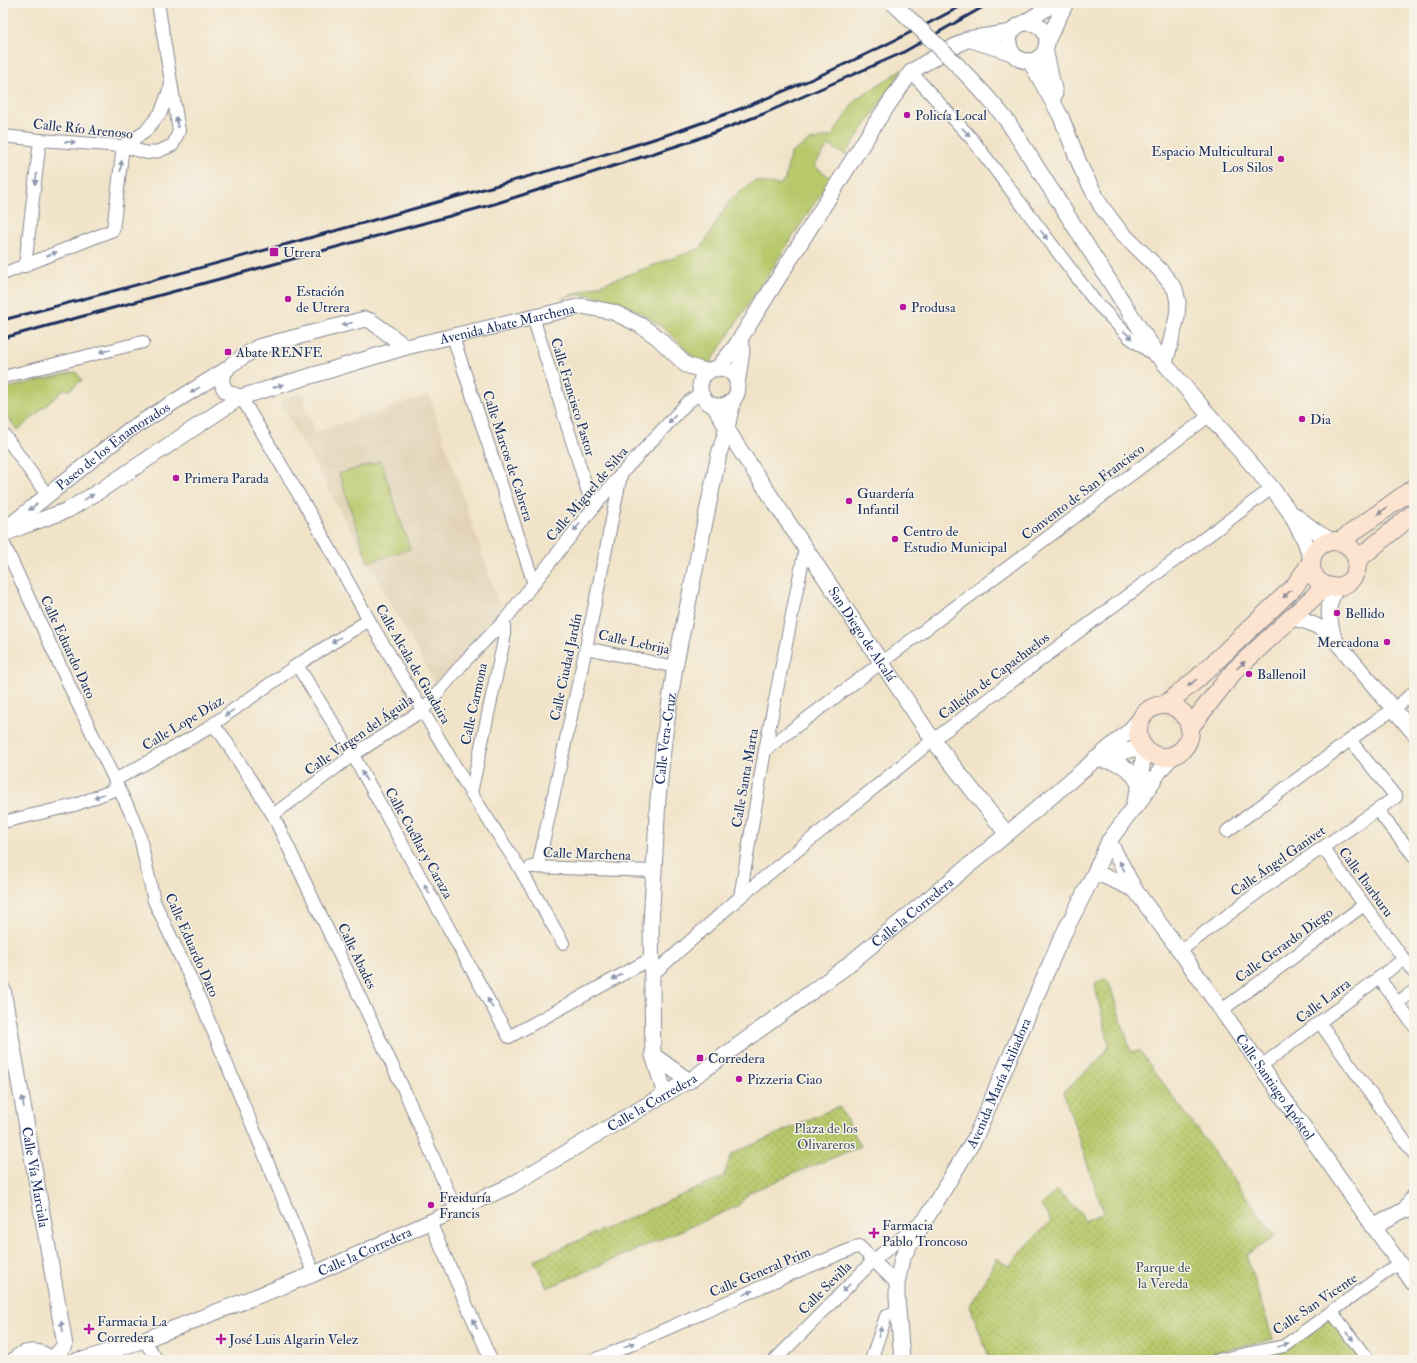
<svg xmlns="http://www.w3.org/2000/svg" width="1417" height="1363" viewBox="0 0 1417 1363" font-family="'IM FELL Double Pica',serif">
<defs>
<pattern id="park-dots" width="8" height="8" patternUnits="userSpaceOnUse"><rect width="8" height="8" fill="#b8c96c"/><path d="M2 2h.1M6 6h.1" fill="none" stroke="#95a45c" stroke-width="1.8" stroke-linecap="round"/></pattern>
</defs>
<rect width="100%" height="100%" fill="#f7f3e8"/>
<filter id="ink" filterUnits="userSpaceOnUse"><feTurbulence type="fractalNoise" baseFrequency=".025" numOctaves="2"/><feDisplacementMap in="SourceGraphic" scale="8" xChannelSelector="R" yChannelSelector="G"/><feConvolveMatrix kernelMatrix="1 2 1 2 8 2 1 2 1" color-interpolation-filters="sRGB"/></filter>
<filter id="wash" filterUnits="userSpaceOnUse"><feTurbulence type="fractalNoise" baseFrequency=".012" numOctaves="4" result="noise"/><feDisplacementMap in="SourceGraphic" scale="16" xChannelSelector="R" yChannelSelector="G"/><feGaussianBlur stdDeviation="0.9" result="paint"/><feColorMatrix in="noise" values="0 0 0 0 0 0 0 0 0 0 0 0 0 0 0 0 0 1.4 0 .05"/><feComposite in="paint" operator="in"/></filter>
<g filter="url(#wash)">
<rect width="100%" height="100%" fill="#f1e3c8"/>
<polygon fill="#e1d2b6" points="302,392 315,432 429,395 502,613 436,685 279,400"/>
<g fill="#b8c96c" stroke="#6a7c65">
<path d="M903 69 845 155 829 145 814 166 831 178 708 366C703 363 696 360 692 356 685 350 680 342 673 336 647 314 614 294 579 295 573 295 567 297 561 299L701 248 730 200 754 181 779 185 785 180 790 154 809 141 832 136 856 99Z"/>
<polygon points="76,372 82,380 68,391 66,388 18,430 3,412 3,389"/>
<polygon points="381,461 410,549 368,562 339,474"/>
</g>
<g fill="url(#park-dots)" stroke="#6a7c65">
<polygon points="1105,979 1109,982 1131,1052 1139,1050 1275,1236 1246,1255 1273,1339 1183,1360 990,1360 970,1306 997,1258 1009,1267 1023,1249 1051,1221 1041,1206 1056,1190 1081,1213 1084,1221 1104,1213 1063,1092 1100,1059 1109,1045 1095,987 1096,982"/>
<polygon points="839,1106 861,1146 750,1192 738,1206 547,1288 534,1260 723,1177 732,1154"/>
<polygon points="1331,1316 1365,1360 1231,1360 1286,1349"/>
</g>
</g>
<g filter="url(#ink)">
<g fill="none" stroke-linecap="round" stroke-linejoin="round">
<g stroke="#868993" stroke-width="14">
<g id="minor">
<polyline points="911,72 972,139 1094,300 1129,337 1158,358"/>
<polyline points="3,136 40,140 123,146 147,153 159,151 173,145 179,131 158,3"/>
<polyline points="25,266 40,140"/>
<polyline points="3,274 113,230 123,146 145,132 161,112 171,85"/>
<polyline points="533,317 593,508"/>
<polyline points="453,337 534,584"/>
<polyline points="3,377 143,342"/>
<polyline points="241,397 315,522 369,620 471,793 519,867 563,943"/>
<polyline points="3,433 47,495"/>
<polyline points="3,542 74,696 138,828 154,901 196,990 314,1274"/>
<polyline points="586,648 675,667"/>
<polyline points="297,665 353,755 509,1037 652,958"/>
<polyline points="212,725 222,735 273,815 405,1092 456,1210"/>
<polyline points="765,750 1209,416"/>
<polyline points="471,793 504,640 504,621"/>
<polyline points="1377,810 1414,856"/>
<polyline points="273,815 353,755 423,710 465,661 504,621 593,508 621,474 688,402 701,393"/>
<polyline points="3,822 75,805 114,790 115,780 202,732 297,665 369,620"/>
<polyline points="1227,831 1373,723 1394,709 1414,692"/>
<polyline points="1323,848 1414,973"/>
<polyline points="538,866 586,648 621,475"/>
<polyline points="531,867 654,871"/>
<polyline points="740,897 933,740 1272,488"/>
<polyline points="1180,951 1265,887 1396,797 1350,740"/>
<polyline points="652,975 740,897 765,750 805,549"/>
<polyline points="1379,978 1414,1026"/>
<polyline points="1397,1003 1414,991"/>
<polyline points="1222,1010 1364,905"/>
<polyline points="1320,1023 1414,1154"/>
<polyline points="1261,1066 1404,959"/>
<polyline points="1402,1211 1414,1194"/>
<polyline points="430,1222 491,1360"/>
<polyline points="1332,1312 1368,1360"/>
<polyline points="144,1340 157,1360"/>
<polyline points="593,1360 612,1353 779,1279 859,1246 897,1284"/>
<polyline points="775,1360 874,1260 921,1222"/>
<polyline points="871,1360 886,1316 898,1310"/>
<polyline points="1218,1360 1284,1346 1399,1263"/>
</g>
</g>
<g stroke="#868993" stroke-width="17">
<g id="tertiary">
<polyline points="1024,23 1055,3"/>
<circle cx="1028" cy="42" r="19"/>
<polyline points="971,40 1012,53"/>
<polyline points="1047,41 1066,3"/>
<polyline points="1045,49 1055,94"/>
<polyline points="1030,61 1061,117 1082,170 1101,206 1119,230 1160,270 1175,289 1178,302 1177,317 1165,364"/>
<polyline points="1008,122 1142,332 1165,364 1272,488 1289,511 1305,541 1311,559"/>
<polyline points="232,364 258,347 365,319 371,321 406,347"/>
<circle cx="719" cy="387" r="19"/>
<path id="s1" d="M227 369 222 376C221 391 228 394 241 397L406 347 582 306 613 312 640 325 657 337 686 365 708 372"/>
<polyline points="717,369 735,347 877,121 911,72 925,63 968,39 1012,32"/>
<polyline points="737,385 742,351 740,339"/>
<path id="s2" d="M714 406 738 447 933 740 1007 834"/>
<polyline points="1293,514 1317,532 1332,541"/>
<path id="s3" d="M3 531 129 430 227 369"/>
<polyline points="9,532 21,527 68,510 101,490 241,397"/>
<path d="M1292 618C1311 622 1320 626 1334 639L1414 733"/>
<path d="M1334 639C1329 617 1325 607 1337 587"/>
<polyline points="1100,757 1143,747"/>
<path d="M1095 759C1117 761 1130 765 1140 786"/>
<polyline points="1134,802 1140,786 1144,749"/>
<path id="s4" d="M1109 841 1135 890 1180 951 1414 1284"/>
<polyline points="1095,872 1135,890"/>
<path id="s5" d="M3 990 65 1345 52 1360"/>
<polyline points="653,1055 689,1081"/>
<path id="s6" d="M665 1094 653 1055 651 924 658 799 664 740 675 667 719 454 727 428 733 400"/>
<polyline points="1373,1227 1402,1211 1414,1208"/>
<path d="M14 1360C25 1349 40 1349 52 1360"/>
<path id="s7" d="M78 1360 86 1359 144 1340 314 1274 510 1186 677 1087 689 1081 843 969 1007 834 1128 732 1140 719"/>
<path id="s8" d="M902 1360 897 1297V1284L902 1258 975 1138 1060 941 1095 872 1109 841 1131 811 1139 803 1161 769 1173 756"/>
</g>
</g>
<g stroke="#868993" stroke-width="20">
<g id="secondary">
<circle cx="1334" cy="564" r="23"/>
<polyline points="1339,542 1414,488"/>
<polyline points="1357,560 1414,513"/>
<circle cx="1164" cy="731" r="26"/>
<polyline points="1165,705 1198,678 1294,587 1311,563"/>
<polyline points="1190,727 1234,671 1318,593 1328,587"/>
</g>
</g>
<use href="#minor" stroke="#fff" stroke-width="12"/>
<use href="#tertiary" stroke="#fff" stroke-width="15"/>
<use href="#secondary" stroke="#fde4d0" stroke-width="18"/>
<g stroke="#1b2f5e" stroke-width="3">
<path d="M3 320C145 283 286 245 427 205 521 178 615 154 707 121 797 89 883 48 967 3"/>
<polyline points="3,338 494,204 692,141 763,114 902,53 990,3"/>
</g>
<g stroke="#868993" stroke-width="17" stroke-linecap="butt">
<path id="tertiary-bridge" d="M893 3C933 41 974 79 1008 122"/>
</g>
<use href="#tertiary-bridge" stroke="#fff" stroke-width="15"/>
</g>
<defs><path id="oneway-solid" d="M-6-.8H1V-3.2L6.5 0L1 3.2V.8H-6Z"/></defs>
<g fill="#8d97ae">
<use href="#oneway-solid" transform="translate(177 122) rotate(-99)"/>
<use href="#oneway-solid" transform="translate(966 132) rotate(47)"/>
<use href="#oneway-solid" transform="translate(70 142) rotate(4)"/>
<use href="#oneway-solid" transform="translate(121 166) rotate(-83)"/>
<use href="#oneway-solid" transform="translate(36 179) rotate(97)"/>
<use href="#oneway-solid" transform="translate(1044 235) rotate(53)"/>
<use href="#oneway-solid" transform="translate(52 254) rotate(-22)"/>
<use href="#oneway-solid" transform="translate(347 324) rotate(166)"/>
<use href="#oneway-solid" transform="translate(1128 335) rotate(43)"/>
<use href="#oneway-solid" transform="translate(105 351) rotate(167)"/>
<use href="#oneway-solid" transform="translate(278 386) rotate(-17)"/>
<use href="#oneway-solid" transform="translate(195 390) rotate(148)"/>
<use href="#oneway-solid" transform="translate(672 419) rotate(133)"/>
<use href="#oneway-solid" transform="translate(89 497) rotate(-31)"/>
<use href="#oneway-solid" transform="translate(33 507) rotate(141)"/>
<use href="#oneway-solid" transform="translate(577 527) rotate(128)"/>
<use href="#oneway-solid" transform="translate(336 640) rotate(148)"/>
<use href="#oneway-solid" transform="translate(229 713) rotate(145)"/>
<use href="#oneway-solid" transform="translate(364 776) rotate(-119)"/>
<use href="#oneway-solid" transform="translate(99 796) rotate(159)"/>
<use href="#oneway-solid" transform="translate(1122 866) rotate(-118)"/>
<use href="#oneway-solid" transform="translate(427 889) rotate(-119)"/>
<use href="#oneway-solid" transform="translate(617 977) rotate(151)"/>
<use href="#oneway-solid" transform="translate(490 1003) rotate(-119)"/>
<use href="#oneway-solid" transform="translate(23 1102) rotate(-100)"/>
<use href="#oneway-solid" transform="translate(846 1288) rotate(135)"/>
<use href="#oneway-solid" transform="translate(748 1293) rotate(-24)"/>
<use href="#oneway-solid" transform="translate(475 1324) rotate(-114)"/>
<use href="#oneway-solid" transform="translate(62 1326) rotate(-101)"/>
<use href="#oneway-solid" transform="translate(880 1332) rotate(-71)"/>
<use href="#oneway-solid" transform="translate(1350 1336) rotate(53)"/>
<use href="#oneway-solid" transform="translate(629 1345) rotate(-24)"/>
<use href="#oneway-solid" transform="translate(1283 1345) rotate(-22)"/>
</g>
<g fill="#8c8a97">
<use href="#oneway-solid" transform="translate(1382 511) rotate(144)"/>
<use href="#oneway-solid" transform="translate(1287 594) rotate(136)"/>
<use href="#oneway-solid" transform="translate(1241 665) rotate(-42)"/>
<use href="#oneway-solid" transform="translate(1192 683) rotate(141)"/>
</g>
</g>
<g fill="#b5179e" stroke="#f7f3e8" stroke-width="1.5">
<circle cx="907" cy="115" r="4"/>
<circle cx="1281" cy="159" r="4"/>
<rect x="269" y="247" width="10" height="10" rx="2"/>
<circle cx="288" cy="299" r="4"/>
<circle cx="903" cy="307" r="4"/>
<rect x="224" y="348" width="8" height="8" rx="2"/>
<circle cx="1302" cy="419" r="4"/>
<circle cx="176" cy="478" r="4"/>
<circle cx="849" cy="501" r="4"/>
<circle cx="895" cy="539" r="4"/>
<circle cx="1337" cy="613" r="4"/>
<circle cx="1387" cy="642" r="4"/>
<circle cx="1249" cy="674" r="4"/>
<rect x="696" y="1054" width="8" height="8" rx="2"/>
<circle cx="739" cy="1079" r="4"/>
<circle cx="431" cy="1205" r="4"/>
<path d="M872 1227h4v4h4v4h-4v4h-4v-4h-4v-4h4z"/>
<path d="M87 1323h4v4h4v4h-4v4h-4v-4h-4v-4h4z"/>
<path d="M219 1333h4v4h4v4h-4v4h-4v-4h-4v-4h4z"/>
</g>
<g text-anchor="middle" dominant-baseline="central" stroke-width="3" stroke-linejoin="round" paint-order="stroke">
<g font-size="14" fill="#1b2f5e" stroke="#f7f3e8" text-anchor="start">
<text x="915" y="115">Policía Local</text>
<text x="1273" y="151" text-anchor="end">Espacio Multicultural<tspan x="1273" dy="16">Los Silos</tspan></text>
<text x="283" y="252">Utrera</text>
<text x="296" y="291">Estación<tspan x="296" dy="16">de Utrera</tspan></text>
<text x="911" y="307">Produsa</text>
<text x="236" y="352">Abate RENFE</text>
<text x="1310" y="419">Dia</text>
<text x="184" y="478">Primera Parada</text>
<text x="857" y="493">Guardería<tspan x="857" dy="16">Infantil</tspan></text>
<text x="903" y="531">Centro de<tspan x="903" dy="16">Estudio Municipal</tspan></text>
<text x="1345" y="613">Bellido</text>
<text x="1379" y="642" text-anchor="end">Mercadona</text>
<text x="1257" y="674">Ballenoil</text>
<text x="708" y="1058">Corredera</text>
<text x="747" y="1079">Pizzeria Ciao</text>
<text x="439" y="1197">Freiduría<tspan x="439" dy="16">Francis</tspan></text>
<text x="882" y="1225">Farmacia<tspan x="882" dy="16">Pablo Troncoso</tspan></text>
<text x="97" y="1321">Farmacia La<tspan x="97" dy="16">Corredera</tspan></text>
<text x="229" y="1339">José Luis Algarin Velez</text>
</g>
<g font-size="14" fill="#1b2f5e" stroke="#f7f3e8">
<text transform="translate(83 129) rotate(6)">Calle Río Arenoso</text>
<text stroke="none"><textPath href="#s1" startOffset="317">Avenida Abate Marchena</textPath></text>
<text transform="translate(573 397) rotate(73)">Calle Francisco Pastor</text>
<text stroke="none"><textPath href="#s3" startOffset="139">Paseo de los Enamorados</textPath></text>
<text transform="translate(508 456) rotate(72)">Calle Marcos de Cabrera</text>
<text transform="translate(1083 492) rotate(-37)">Convento de San Francisco</text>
<text transform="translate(587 494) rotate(-50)">Calle Miguel de Silva</text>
<text stroke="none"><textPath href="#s2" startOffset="272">San Diego de Alcalá</textPath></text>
<text transform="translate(634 642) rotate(12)">Calle Lebrija</text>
<text transform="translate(68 647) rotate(65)">Calle Eduardo Dato</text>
<text transform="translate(413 664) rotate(60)">Calle Alcala de Guadaira</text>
<text transform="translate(566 667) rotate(-78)">Calle Ciudad Jardín</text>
<text transform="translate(994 676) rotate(-37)">Callejón de Capachuelos</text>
<text transform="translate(474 704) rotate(-78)">Calle Carmona</text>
<text transform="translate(183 723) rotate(-31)">Calle Lope Díaz</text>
<text transform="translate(359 735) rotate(-35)">Calle Virgen del Águila</text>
<text stroke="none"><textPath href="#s6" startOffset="358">Calle Vera-Cruz</textPath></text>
<text transform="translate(745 778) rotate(-80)">Calle Santa Marta</text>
<text transform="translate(419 843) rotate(61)">Calle Cuéllar y Caraza</text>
<text transform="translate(587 854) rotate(2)">Calle Marchena</text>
<text transform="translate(1278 861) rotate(-35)">Calle Ángel Ganivet</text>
<text transform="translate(1366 882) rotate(54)">Calle Ibarburu</text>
<text stroke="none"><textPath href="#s7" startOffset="954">Calle la Corredera</textPath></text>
<text transform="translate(192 945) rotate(66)">Calle Eduardo Dato</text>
<text transform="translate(1284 945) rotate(-36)">Calle Gerardo Diego</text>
<text transform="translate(357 956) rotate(64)">Calle Abades</text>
<text transform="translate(1323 1001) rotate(-37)">Calle Larra</text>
<text stroke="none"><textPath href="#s8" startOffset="303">Avenida María Axiliadora</textPath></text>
<text stroke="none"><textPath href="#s4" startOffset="297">Calle Santiago Apóstol</textPath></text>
<text stroke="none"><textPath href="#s7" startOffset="631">Calle la Corredera</textPath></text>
<text stroke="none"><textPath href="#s5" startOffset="190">Calle Vía Marciala</textPath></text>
<text stroke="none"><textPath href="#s7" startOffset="307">Calle la Corredera</textPath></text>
<text transform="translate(760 1272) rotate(-23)">Calle General Prim</text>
<text transform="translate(825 1288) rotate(-45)">Calle Sevilla</text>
<text transform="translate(1315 1304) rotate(-34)">Calle San Vicente</text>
</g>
<g font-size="14" fill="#425662" stroke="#f7f3e8">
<text x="826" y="1128">Plaza de los<tspan x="826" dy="16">Olivareros</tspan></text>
<text x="1163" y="1267">Parque de<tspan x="1163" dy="16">la Vereda</tspan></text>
</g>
</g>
<rect width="1417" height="1363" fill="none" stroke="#f7f3e8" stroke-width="16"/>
</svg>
